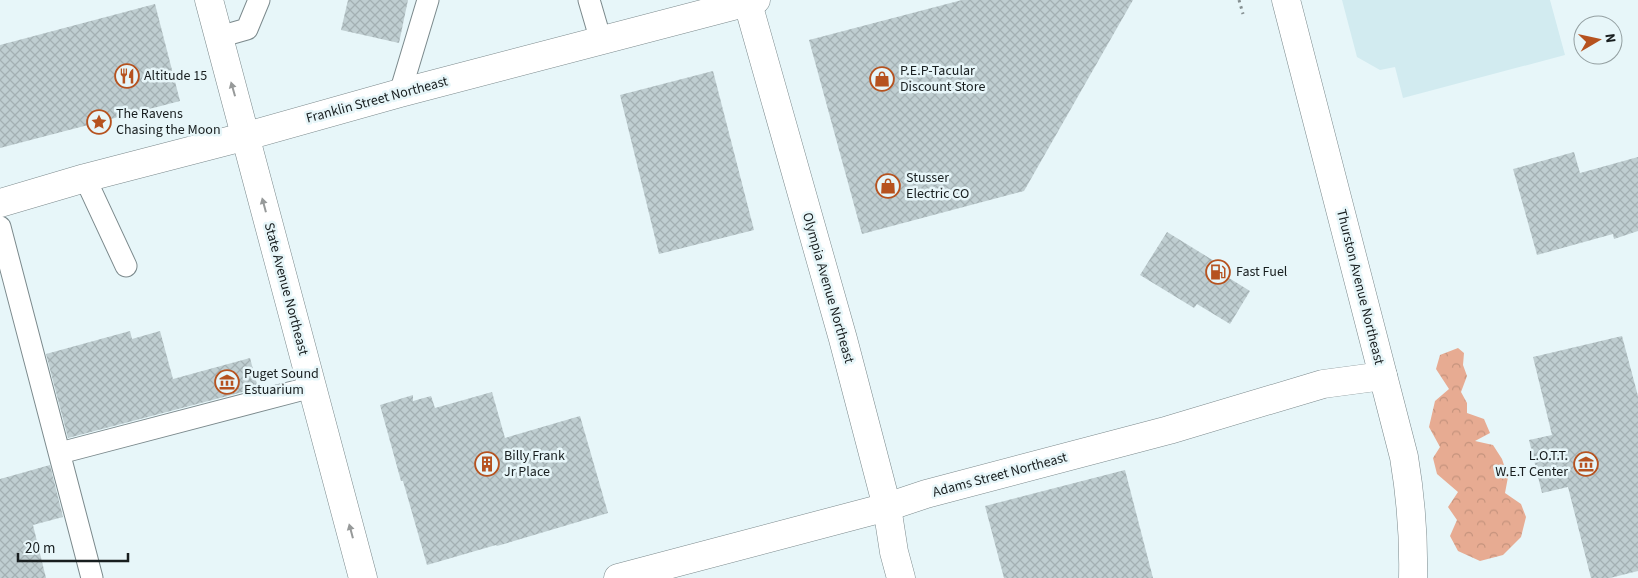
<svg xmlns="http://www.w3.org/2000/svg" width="1638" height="578" viewBox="0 0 1638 578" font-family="'Source Sans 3',sans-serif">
<defs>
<pattern id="forest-crowns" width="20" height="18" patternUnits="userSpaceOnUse" patternTransform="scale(1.25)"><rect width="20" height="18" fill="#e7ab92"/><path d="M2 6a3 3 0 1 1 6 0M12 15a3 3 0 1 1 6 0" fill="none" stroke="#c5937d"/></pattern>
<pattern id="building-cross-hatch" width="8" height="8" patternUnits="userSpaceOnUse" patternTransform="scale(1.25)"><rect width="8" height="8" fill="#bfced1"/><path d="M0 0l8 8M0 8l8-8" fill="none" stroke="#a3b0b3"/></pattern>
</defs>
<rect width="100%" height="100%" fill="#e7f6f9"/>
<polygon fill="#d2ebf0" points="1342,0 1550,0 1565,55 1403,98 1395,67 1380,70 1357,57"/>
<polygon fill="url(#forest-crowns)" points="1458,348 1464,353 1463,365 1467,376 1461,392 1467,403 1467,413 1484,419 1490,433 1475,441 1493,445 1502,459 1508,477 1505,493 1521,504 1526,517 1521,537 1503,555 1480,561 1458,551 1450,536 1457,520 1448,507 1458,492 1437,474 1433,458 1440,447 1429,427 1435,401 1449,389 1436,369 1440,355"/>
<g fill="url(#building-cross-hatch)">
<polygon points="348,0 408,0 399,43 341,30"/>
<polygon points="962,0 1133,0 1024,191 862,234 809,40"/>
<polygon points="155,4 180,101 0,148 0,45"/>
<polygon points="713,71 754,230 659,254 620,95"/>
<polygon points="1574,152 1580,173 1638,157 1638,231 1614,239 1613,234 1537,255 1513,169"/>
<polygon points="1167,232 1219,264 1216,270 1250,291 1230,324 1197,304 1194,308 1140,275"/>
<polygon points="130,331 132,339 160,331 173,379 250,358 258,388 68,438 46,354"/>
<polygon points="1622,336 1638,396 1638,571 1610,578 1591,578 1568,487 1542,493 1529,440 1552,435 1533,357"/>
<polygon points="492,392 505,438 580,416 608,513 497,546 496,545 427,565 403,481 401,481 380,405 413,395 413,401 431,396 435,408"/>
<polygon points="50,465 63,517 33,525 46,578 0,578 0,479"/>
<polygon points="1125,470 1153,578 1004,578 985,506"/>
</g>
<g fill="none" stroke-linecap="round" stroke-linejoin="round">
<g stroke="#7b898c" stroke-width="23">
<g id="service">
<polyline points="589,0 601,41"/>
<polyline points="219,37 247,29 259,0"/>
<polyline points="400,93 428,0"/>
<polyline points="85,178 126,266"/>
<polyline points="0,227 92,578"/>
<polyline points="60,453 312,387"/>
</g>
</g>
<g stroke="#7b898c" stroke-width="29">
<g id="minor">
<polyline points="747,0 843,339 887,507 894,552 901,578"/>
<path d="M1286 0 1404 457C1411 499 1414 535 1413 578"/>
<polyline points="0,203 85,178 247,136 400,93 756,0"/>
<polyline points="618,578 887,507 926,494 1169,430 1323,384 1383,376"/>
</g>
</g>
<g stroke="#7b898c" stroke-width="29">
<polyline id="primary" points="209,0 363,578"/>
</g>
<polyline stroke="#858f91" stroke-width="3" stroke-dasharray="2.5 4" stroke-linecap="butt" points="1239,0 1243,14"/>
<use href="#service" stroke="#fff" stroke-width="21"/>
<use href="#minor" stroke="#fff" stroke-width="28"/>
<use href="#primary" stroke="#fff" stroke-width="28"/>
</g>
<defs><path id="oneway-solid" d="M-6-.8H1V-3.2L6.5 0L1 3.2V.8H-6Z" transform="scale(1.25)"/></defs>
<g fill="#979a9a">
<use href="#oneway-solid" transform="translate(233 89) rotate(-106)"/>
<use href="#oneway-solid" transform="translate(264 205) rotate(-105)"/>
<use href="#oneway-solid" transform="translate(351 531) rotate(-105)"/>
</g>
<defs>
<g id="restaurant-ring" transform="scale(1.25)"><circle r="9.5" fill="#e7f6f9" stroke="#b6521f" stroke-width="1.5"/><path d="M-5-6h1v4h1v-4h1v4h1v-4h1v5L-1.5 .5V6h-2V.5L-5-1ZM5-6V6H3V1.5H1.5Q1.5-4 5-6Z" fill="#b6521f"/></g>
<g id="shop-ring" transform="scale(1.25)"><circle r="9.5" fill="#e7f6f9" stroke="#b6521f" stroke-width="1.5"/><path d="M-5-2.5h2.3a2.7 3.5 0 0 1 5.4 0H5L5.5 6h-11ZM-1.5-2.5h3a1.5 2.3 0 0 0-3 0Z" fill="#b6521f"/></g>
<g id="sight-ring" transform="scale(1.25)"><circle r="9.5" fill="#e7f6f9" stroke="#b6521f" stroke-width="1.5"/><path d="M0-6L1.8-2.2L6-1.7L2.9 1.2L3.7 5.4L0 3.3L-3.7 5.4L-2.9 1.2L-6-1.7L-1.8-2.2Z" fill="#b6521f"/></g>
<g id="fuel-ring" transform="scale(1.25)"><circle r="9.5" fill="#e7f6f9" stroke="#b6521f" stroke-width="1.5"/><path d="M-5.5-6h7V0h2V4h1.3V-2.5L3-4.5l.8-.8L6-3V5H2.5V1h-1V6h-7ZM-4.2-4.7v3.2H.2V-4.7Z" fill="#b6521f"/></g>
<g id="museum-ring" transform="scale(1.25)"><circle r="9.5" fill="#e7f6f9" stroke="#b6521f" stroke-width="1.5"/><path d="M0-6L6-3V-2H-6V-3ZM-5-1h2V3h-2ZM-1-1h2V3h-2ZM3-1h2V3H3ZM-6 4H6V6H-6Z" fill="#b6521f"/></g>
<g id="building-ring" transform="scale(1.25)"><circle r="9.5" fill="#e7f6f9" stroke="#b6521f" stroke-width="1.5"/><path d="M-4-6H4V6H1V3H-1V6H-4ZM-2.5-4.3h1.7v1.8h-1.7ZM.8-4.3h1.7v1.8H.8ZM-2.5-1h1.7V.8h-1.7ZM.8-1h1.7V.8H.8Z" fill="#b6521f"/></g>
</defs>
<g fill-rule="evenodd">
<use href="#restaurant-ring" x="127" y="76"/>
<use href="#shop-ring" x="882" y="79"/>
<use href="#sight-ring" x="99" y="122"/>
<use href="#shop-ring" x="888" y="186"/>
<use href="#fuel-ring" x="1218" y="272"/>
<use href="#museum-ring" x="227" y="382"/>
<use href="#building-ring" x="487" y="464"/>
<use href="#museum-ring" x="1586" y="464"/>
</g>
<g text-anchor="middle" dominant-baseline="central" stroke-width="5" stroke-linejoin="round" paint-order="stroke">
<g font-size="14" fill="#181e1f" stroke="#e7f6f9" text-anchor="start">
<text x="900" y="71">P.E.P-Tacular<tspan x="900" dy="16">Discount Store</tspan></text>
<text x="144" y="76">Altitude 15</text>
<text x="116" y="114">The Ravens<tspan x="116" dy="16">Chasing the Moon</tspan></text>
<text x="906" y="178">Stusser<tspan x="906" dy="16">Electric CO</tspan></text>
<text x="1236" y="272">Fast Fuel</text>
<text x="244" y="374">Puget Sound<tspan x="244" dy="16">Estuarium</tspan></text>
<text x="504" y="456">Billy Frank<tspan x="504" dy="16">Jr Place</tspan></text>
<text x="1568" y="456" text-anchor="end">L.O.T.T.<tspan x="1568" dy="16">W.E.T Center</tspan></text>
</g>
<g font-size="14" fill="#181e1f" stroke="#e7f6f9">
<text transform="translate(377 100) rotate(-15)">Franklin Street Northeast</text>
<text transform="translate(1360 287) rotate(76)">Thurston Avenue Northeast</text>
<text transform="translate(828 288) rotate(74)">Olympia Avenue Northeast</text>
<text transform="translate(286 289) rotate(75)">State Avenue Northeast</text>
<text transform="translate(1000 475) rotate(-15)">Adams Street Northeast</text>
</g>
</g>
<g transform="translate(1598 40) rotate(81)"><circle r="24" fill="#e7f6f9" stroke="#94a0a2"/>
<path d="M0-4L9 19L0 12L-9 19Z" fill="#b6521f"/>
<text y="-8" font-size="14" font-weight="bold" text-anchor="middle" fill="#181e1f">N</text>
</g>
<path d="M18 553v8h110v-8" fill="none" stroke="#181e1f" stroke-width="2.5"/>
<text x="25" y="553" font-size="15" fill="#181e1f" stroke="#e7f6f9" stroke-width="4" paint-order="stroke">20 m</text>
</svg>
